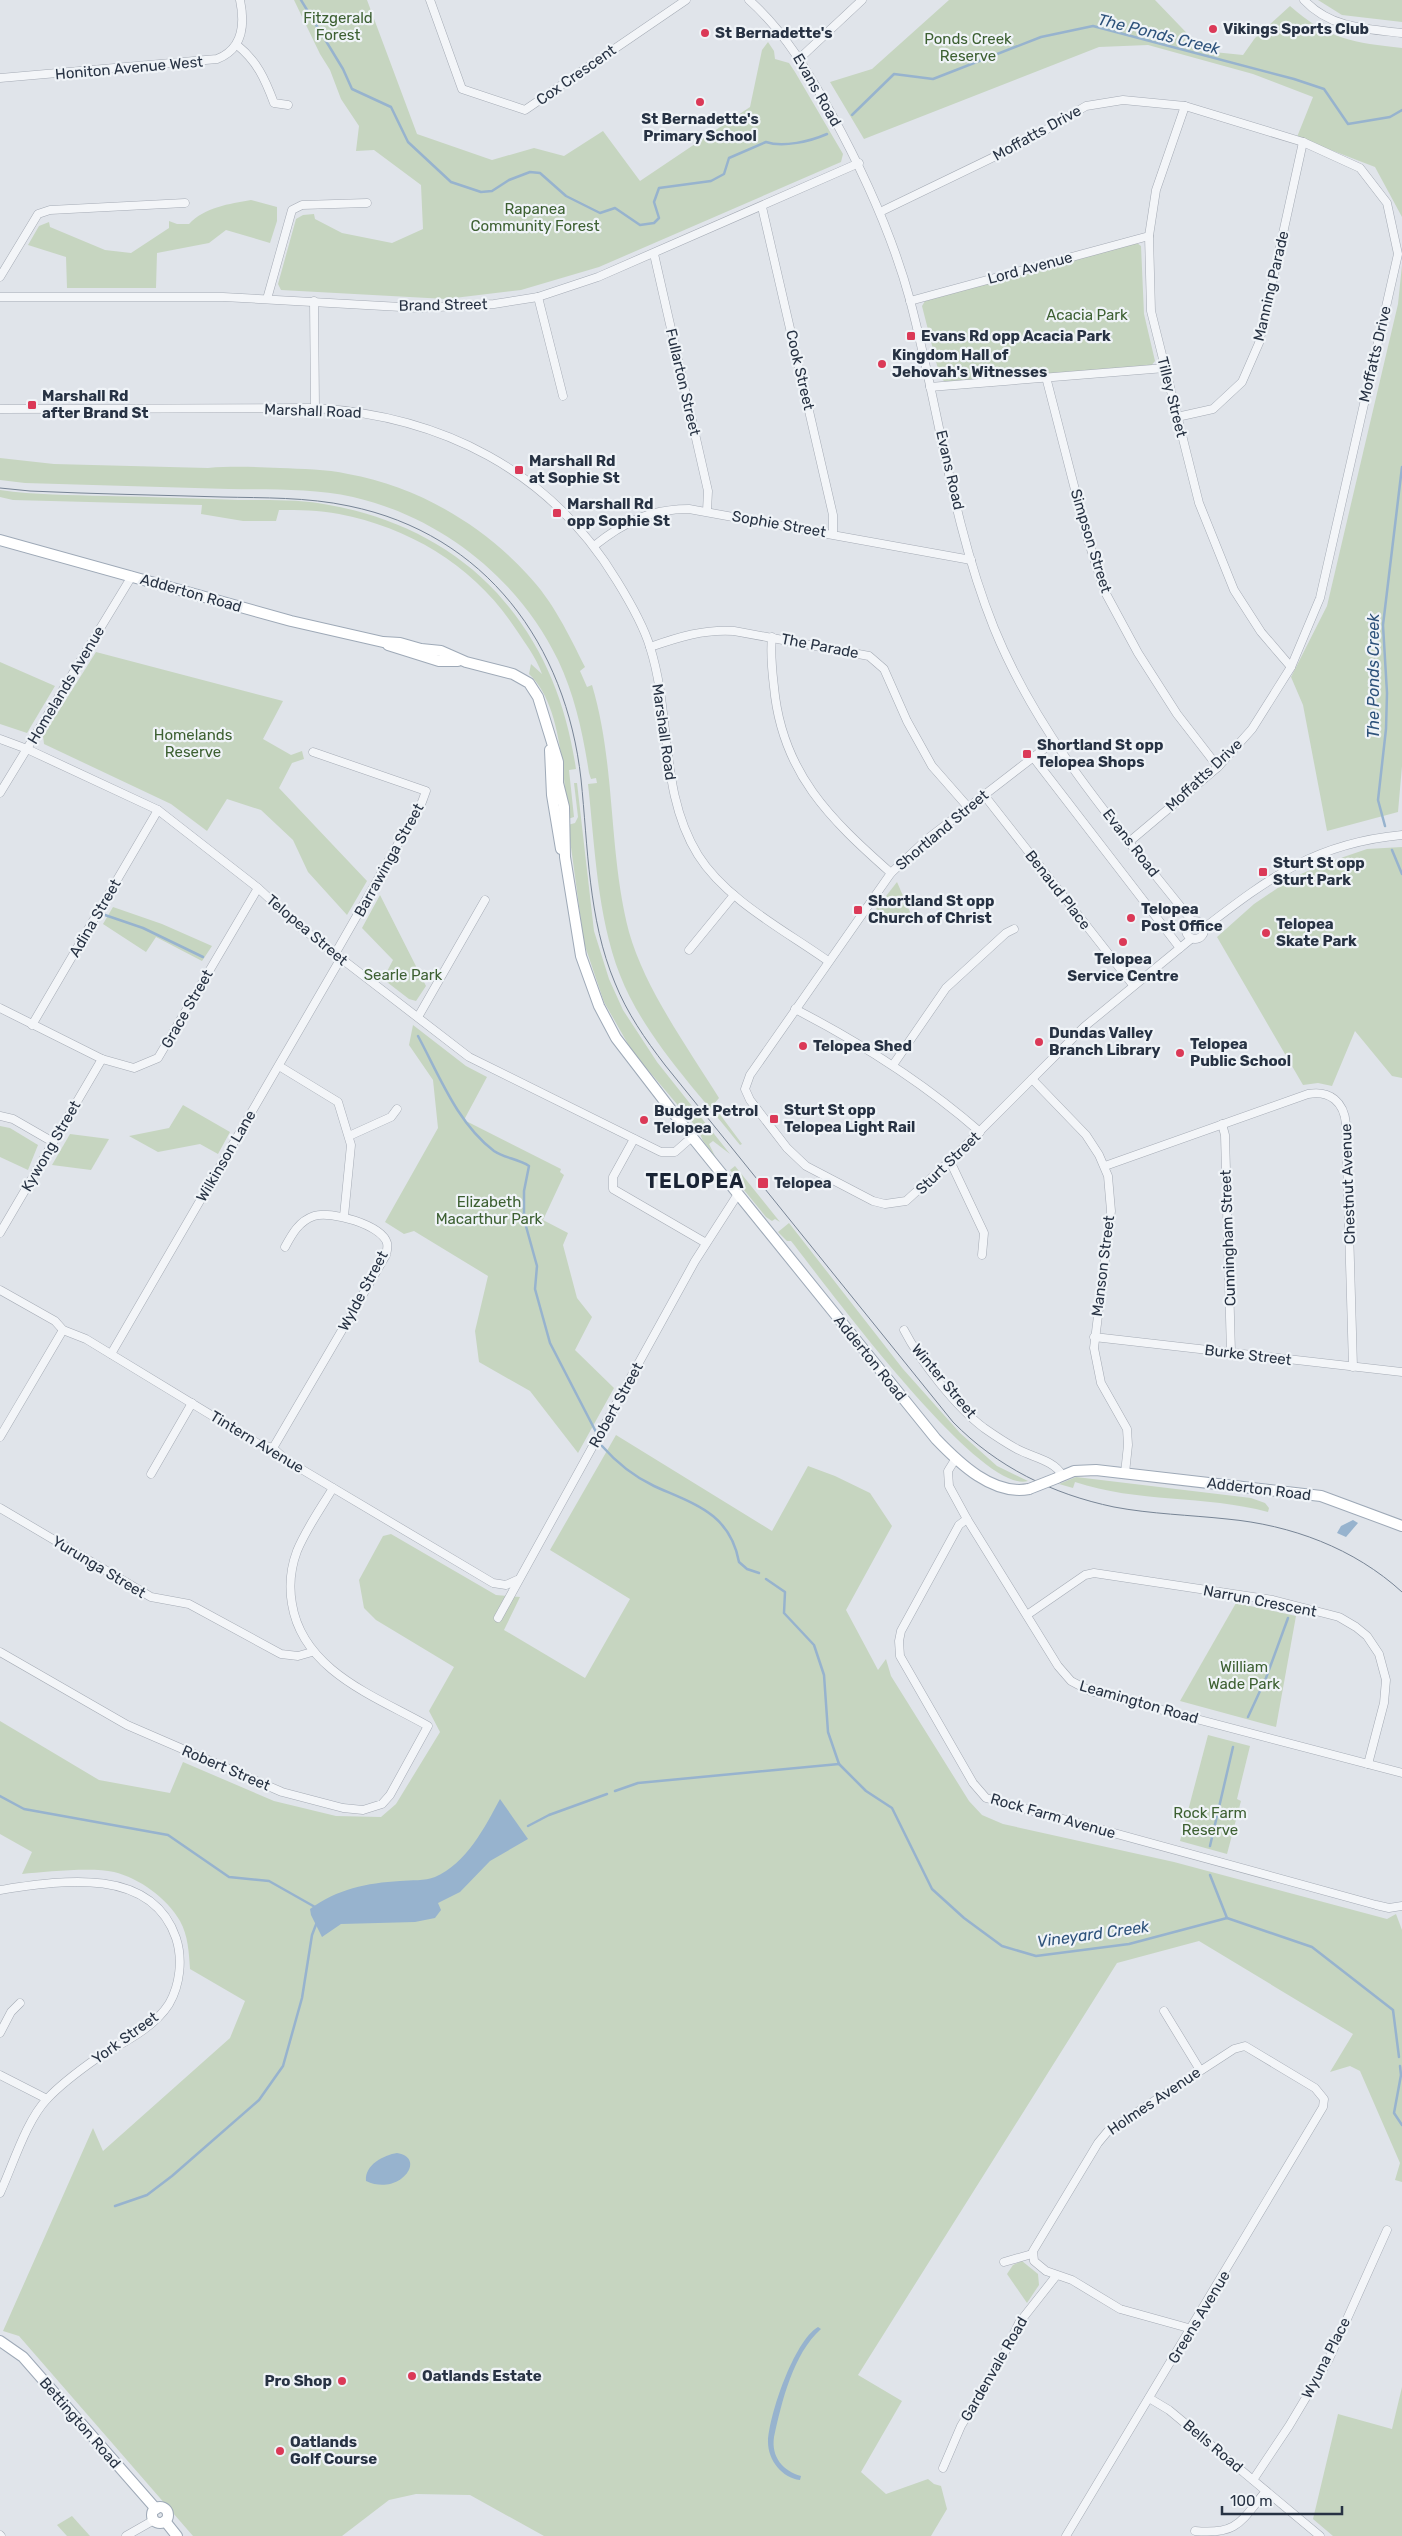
<svg xmlns="http://www.w3.org/2000/svg" width="1402" height="2536" viewBox="0 0 1402 2536" font-family="Rubik,sans-serif">
<rect width="100%" height="100%" fill="#e0e4ea"/>
<g fill="#c6d5c0">
<polygon points="294,0 367,0 417,134 492,160 534,148 564,156 603,131 640,181 750,107 762,50 768,42 774,51 775,59 789,63 795,72 843,154 841,162 599,267 521,290 446,299 281,290 278,284 296,219 303,215 314,214 315,219 342,233 392,243 423,229 421,185 374,150 356,151 359,126 341,99 330,70 320,54"/>
<path d="M949 0H1155L1204 51 1243 55 1255 38 1290 6C1327 39 1355 43 1402 48V217L1375 167 1297 137 1313 97 1253 74 1148 45 1099 47 864 139 830 82 872 69Z"/>
<polygon points="1318,0 1402,0 1402,22 1342,15"/>
<path d="M251 200 277 207V221L270 243 226 230 209 243 157 253 156 288H67L66 257 28 245 39 226 49 222 50 227 105 250 131 253 169 228V221L177 224H189C205 207 229 204 251 200Z"/>
<polygon points="1137,243 1141,246 1144,314 1155,361 1151,366 945,382 940,377 922,306 925,301"/>
<polygon points="1402,265 1402,766 1398,812 1327,831 1303,705 1291,677 1327,606 1398,304"/>
<path d="M0 458 54 464 208 468C232 466 255 467 280 468 302 469 326 469 348 474 416 486 480 523 527 574 553 601 569 635 585 667L580 671 587 687 592 685C616 765 608 851 629 932 645 989 688 1048 719 1098L713 1105 742 1144 740 1145C699 1093 644 1037 620 975 597 915 595 847 588 784L597 783 596 778 591 779 589 773C583 734 575 696 558 660 519 579 441 517 353 497 312 488 270 490 229 489 161 487 93 485 25 483L0 480Z"/>
<path d="M0 490C35 495 70 495 106 496 150 497 194 498 238 500 268 500 300 499 329 505 392 516 453 545 497 593 543 644 566 702 576 769L569 770 574 817 568 819C563 777 562 704 529 674L531 664 542 674C536 657 525 643 515 628 475 567 411 528 339 514 319 510 299 510 279 510L276 521H243L201 514 202 505 13 500 0 497Z"/>
<polygon points="96,652 283,701 263,739 291,755 302,751 304,759 292,763 279,788 367,881 347,915 308,872 293,840 261,810 227,799 207,831 171,804 44,744 43,736"/>
<polygon points="0,662 55,686 27,733 0,724"/>
<polygon points="574,783 577,783 594,931 609,979 623,1010 657,1062 730,1154 713,1141 709,1144 716,1158 703,1141 698,1129 632,1051 604,1002 584,943 568,825 575,823 578,817"/>
<polygon points="1402,847 1402,1078 1392,1076 1355,1031 1332,1086 1318,1083 1303,1085 1217,937 1254,904 1294,877 1329,862 1367,849"/>
<polygon points="897,882 910,912 904,924 876,909"/>
<polygon points="380,895 426,986 416,1001 409,999 383,979 393,960 362,928"/>
<polygon points="113,907 162,924 212,946 202,961 156,937 146,952 103,924"/>
<polygon points="413,1025 466,1066 487,1077 464,1120 561,1169 560,1172 564,1175 543,1220 568,1233 563,1245 577,1298 592,1317 575,1350 614,1388 578,1453 530,1391 479,1362 475,1331 488,1276 414,1231 404,1234 385,1222 438,1128 433,1080 409,1045"/>
<polygon points="183,1105 230,1132 218,1154 200,1144 158,1152 129,1136 169,1128"/>
<polygon points="0,1126 10,1128 38,1145 28,1170 0,1157"/>
<polygon points="70,1134 109,1139 91,1170 52,1165"/>
<polygon points="735,1166 780,1222 775,1219 772,1221 766,1217 735,1179 736,1177 730,1170"/>
<path d="M789 1223 903 1369 960 1433 997 1466 1028 1481C980 1496 823 1281 791 1241H787L778 1232Z"/>
<path d="M616 1435 772 1531 808 1466 835 1476 870 1493 892 1526 846 1610 878 1670 886 1659 891 1676 969 1801 982 1815 1003 1824 1174 1862 1387 1919 1396 1914 1402 1930V2182L1395 2180 1400 2163 1360 2071 1350 2066 1330 2072 1353 2034 1199 1941 1117 1963 858 2375 902 2401 861 2472 886 2494 928 2479 934 2484 941 2486 947 2509 931 2536H544L470 2495 416 2494 389 2500 342 2536H193L19 2336 3 2331 93 2128 103 2151 230 2038 245 2001 190 1969C189 1953 188 1935 180 1921 167 1898 139 1878 114 1872 91 1867 45 1872 22 1874L32 1852 0 1834V1721L99 1780 170 1793 183 1762 274 1801 336 1816 381 1817 396 1804 440 1732 429 1711 454 1667 376 1620 364 1608 359 1580 383 1536 391 1534 496 1595 520 1597 504 1630 585 1678 630 1599 550 1550Z"/>
<path d="M1076 1477 1251 1498 1265 1503 1269 1508 1268 1512C1205 1495 1137 1503 1075 1482L1073 1488 1059 1484Z"/>
<polygon points="1236,1603 1296,1616 1276,1727 1180,1701"/>
<polygon points="1208,1735 1250,1746 1237,1799 1241,1801 1227,1854 1180,1841"/>
<polygon points="1022,2261 1038,2274 1039,2285 1027,2303 1007,2274 1013,2265"/>
<polygon points="1402,2387 1402,2536 1333,2536 1313,2519 1338,2414 1392,2429"/>
<polygon points="72,2516 90,2536 67,2536 57,2525"/>
</g>
<g fill="#97b3ce">
<polygon points="1353,1520 1358,1523 1346,1537 1337,1533 1341,1526"/>
<path d="M500 1799 528 1839 490 1861 460 1892 438 1903 441 1910 435 1918 415 1922 341 1924 322 1937 311 1915 310 1909C337 1889 367 1883 400 1881 411 1880 425 1881 435 1877 466 1864 485 1827 500 1799Z"/>
<path d="M397 2153C428 2158 399 2197 366 2181 364 2165 384 2155 397 2153Z"/>
<path d="M818 2327 821 2329C793 2354 782 2401 774 2437 771 2457 783 2471 801 2476L800 2480C782 2478 768 2460 768 2442 769 2415 794 2341 818 2327Z"/>
</g>
<g fill="none" stroke-linecap="round" stroke-linejoin="round">
<g stroke="#97b3ce" stroke-width="2.5">
<path d="M301 0 343 69 352 89 391 107 408 142 451 182 481 192 492 191 509 180 530 172 540 173 566 196 600 213 615 208 640 225 654 223 659 218 654 202 659 188 711 181 724 174 729 158 766 142C783 148 811 141 827 134"/>
<polyline points="852,115 894,74 933,79 1041,37 1093,26 1294,79 1324,89 1348,124 1390,117 1402,110"/>
<polyline points="1385,826 1378,800 1386,729 1387,693 1383,625 1402,467"/>
<polyline points="1392,850 1402,874"/>
<polyline points="102,914 143,928 203,957"/>
<path d="M418 1036C439 1075 457 1123 494 1151 504 1158 519 1159 529 1166L524 1191V1219L537 1266 535 1289 550 1343 596 1432"/>
<path d="M602 1446C616 1462 635 1477 654 1486 694 1504 730 1513 739 1562L747 1569 759 1573"/>
<polyline points="766,1579 785,1592 784,1613 814,1645 824,1675 828,1732 839,1764 866,1791 892,1808 932,1889 964,1918 1002,1946 1036,1956 1129,1944 1227,1918 1312,1947 1393,2010 1399,2057"/>
<polyline points="1248,1717 1266,1678 1288,1618"/>
<polyline points="615,1791 638,1783 839,1764"/>
<polyline points="0,1796 24,1809 168,1835 229,1877 269,1881 315,1907"/>
<polyline points="528,1826 549,1815 607,1794"/>
<polyline points="1210,1846 1233,1747"/>
<polyline points="1210,1875 1227,1918"/>
<polyline points="1400,2066 1401,2075 1394,2113 1402,2125"/>
<polyline points="115,2206 147,2195 172,2176 259,2100 283,2066 302,1998 312,1935 317,1922"/>
</g>
<g stroke="#a5abb5" stroke-width="9">
<g id="minor">
<polyline points="430,0 462,89 525,110 686,0"/>
<path d="M749 0C785 32 808 72 831 113 864 173 892 234 910 300 939 409 952 524 994 628 1039 739 1119 829 1192 921"/>
<path d="M1304 0C1330 28 1366 29 1402 33"/>
<path d="M237 45C257 61 265 79 274 103L288 105"/>
<polyline points="800,58 862,0"/>
<path d="M0 78 217 59C243 49 245 24 240 0"/>
<polyline points="1185,106 1156,190 1149,236 1151,311 1199,503 1234,590 1261,632 1291,667"/>
<polyline points="762,207 833,515 833,534"/>
<polyline points="880,212 1027,141 1086,106 1123,100 1185,106 1303,142 1360,168 1387,203 1398,254 1320,598 1291,667 1252,729 1218,767 1129,842"/>
<polyline points="654,254 708,491 707,511"/>
<polyline points="0,277 38,214 50,210 185,203"/>
<polyline points="0,297 223,297 419,308 494,304 538,297 598,277 859,163"/>
<polyline points="538,297 563,396"/>
<polyline points="267,299 292,210 302,205 367,203"/>
<polyline points="314,301 315,408"/>
<polyline points="910,301 1149,236"/>
<polyline points="1046,377 1088,540 1105,592 1138,653 1177,714 1218,767"/>
<polyline points="930,387 1165,368"/>
<path d="M0 409 315 408C442 416 550 470 617 581 630 602 643 624 650 647 672 716 659 792 698 855 726 900 786 931 828 961"/>
<polyline points="1177,417 1213,409 1242,382 1259,343 1303,142"/>
<path d="M594 546C624 522 650 509 689 509L971 560"/>
<path d="M772 637C770 654 772 670 774 687 782 773 830 819 891 873"/>
<path d="M650 647C679 637 704 629 734 631L869 656 884 669 907 721 932 766 968 807"/>
<polyline points="0,739 27,749 158,810 258,888 299,926 469,1057 661,1152 675,1152 692,1137"/>
<polyline points="1053,742 926,840 891,873 750,1075 745,1089 750,1100 787,1148 806,1166 873,1201 885,1204 906,1201 950,1161 1084,1027 1191,939"/>
<polyline points="313,752 426,791 422,802 335,954"/>
<polyline points="1033,757 1180,948"/>
<polyline points="0,793 132,576"/>
<polyline points="984,795 1133,985"/>
<circle cx="1195" cy="930" r="9"/>
<path d="M1204 928C1270 877 1316 843 1402 835"/>
<polyline points="689,950 734,895"/>
<polyline points="0,1008 102,1059 134,1068 158,1058 258,888"/>
<path d="M795 1009C861 1043 924 1083 980 1132"/>
<polyline points="418,1017 485,900"/>
<polyline points="32,1025 158,810"/>
<polyline points="893,1065 946,988 1006,933 1014,929"/>
<polyline points="279,1066 338,1102 351,1145 344,1216"/>
<polyline points="1032,1079 1086,1135 1099,1155 1108,1176 1111,1211 1094,1348 1101,1383 1127,1429 1128,1445 1125,1473"/>
<polyline points="0,1116 13,1119 53,1142"/>
<polyline points="1222,1124 1225,1135 1231,1353"/>
<polyline points="349,1136 391,1117 397,1109"/>
<polyline points="634,1139 613,1177 613,1189 706,1243"/>
<polyline points="950,1161 984,1233 982,1255"/>
<path d="M1105 1166 1308 1094C1330 1090 1344 1102 1346 1124L1353 1367"/>
<polyline points="0,1233 102,1059"/>
<polyline points="0,1290 55,1321 63,1330 86,1339 257,1443 273,1448 286,1460 493,1583 506,1585 517,1580"/>
<path d="M904 1330C920 1361 956 1407 984 1428 994 1435 1006 1443 1017 1449 1031 1457 1054 1460 1062 1475"/>
<polyline points="1094,1337 1402,1372"/>
<polyline points="111,1354 341,958"/>
<polyline points="0,1437 63,1330"/>
<path d="M273 1448 386 1255C387 1251 388 1247 387 1243 382 1225 330 1210 314 1216 299 1221 292 1234 285 1247"/>
<polyline points="956,1458 948,1471 949,1486 967,1519 1058,1666 1071,1681 1090,1691 1402,1773"/>
<polyline points="151,1474 192,1403"/>
<polyline points="0,1508 151,1597 189,1604 281,1654 298,1656 312,1652"/>
<polyline points="967,1519 959,1525 901,1631 899,1641 900,1656 973,1783 986,1798 1376,1905 1389,1908 1402,1906"/>
<polyline points="1027,1615 1085,1575 1094,1573 1273,1600 1339,1617 1356,1627 1367,1636 1379,1654 1386,1680 1384,1703 1368,1764"/>
<polyline points="498,1618 695,1261 738,1194"/>
<path d="M0 1652 127 1725 282 1792 343 1808 363 1810 382 1804 390 1795 428 1726C375 1696 303 1671 292 1604 289 1587 291 1567 297 1551 306 1529 321 1508 333 1488"/>
<path d="M0 1890C59 1881 151 1865 176 1938 183 1959 180 1985 169 2004 153 2029 122 2043 97 2058 80 2070 61 2084 47 2099 26 2121 13 2165 0 2193"/>
<polyline points="1164,2011 1200,2070"/>
<polyline points="0,2033 11,2012 20,2003"/>
<polyline points="0,2075 47,2099"/>
<polyline points="1004,2262 1032,2254"/>
<polyline points="1149,2398 1169,2410 1320,2536"/>
<polyline points="943,2468 961,2426 1004,2354 1019,2323 1056,2276"/>
<polyline points="1253,2480 1289,2426 1329,2359 1387,2230"/>
<path d="M1195 2531C1238 2535 1241 2521 1266 2491"/>
<polyline points="0,2535 1,2536"/>
<polyline points="126,2536 154,2520"/>
<polyline points="1066,2536 1323,2107 1324,2099 1315,2088 1245,2046 1234,2049 1108,2131 1098,2143 1033,2251 1034,2261 1046,2271 1072,2280 1120,2309 1192,2329"/>
</g>
</g>
<g stroke="#9ea9b7" stroke-width="12">
<g id="major">
<path d="M0 540 291 621 383 642 400 643 421 649 441 651 466 662 513 674 529 683 538 697 558 762V783L564 807 565 857 581 956 599 1006 616 1038 692 1137 936 1439C959 1463 993 1496 1029 1489"/>
<polyline points="388,645 439,661 458,661"/>
<polyline points="550,750 552,795 561,849"/>
<polyline points="1057,1478 1074,1471 1096,1470 1321,1496 1402,1526"/>
<polyline points="0,2341 23,2357 156,2509"/>
<circle cx="160" cy="2515" r="8"/>
<polyline points="165,2521 177,2536"/>
</g>
</g>
<use href="#minor" stroke="#f3f5f8" stroke-width="8"/>
<use href="#major" stroke="#fff" stroke-width="10"/>
<path stroke="#778495" stroke-width="1" d="M0 488 30 491C94 494 158 495 222 497 264 498 307 497 349 506 486 534 566 645 581 779 588 846 588 919 615 983 627 1013 645 1039 665 1065L953 1422C997 1467 1052 1494 1114 1507 1151 1514 1190 1515 1227 1519 1291 1525 1354 1548 1402 1592"/>
<g stroke="#9ea9b7" stroke-width="12" stroke-linecap="butt">
<polyline id="major-bridge" points="1029,1489 1057,1478"/>
</g>
<use href="#major-bridge" stroke="#fff" stroke-width="10"/>
</g>
<g fill="#db3957" stroke="#eff3f7" stroke-width="2">
<circle cx="1213" cy="29" r="5"/>
<circle cx="705" cy="33" r="5"/>
<circle cx="700" cy="102" r="5"/>
<rect x="906" y="331" width="10" height="10" rx="2.5"/>
<circle cx="882" cy="364" r="5"/>
<rect x="27" y="400" width="10" height="10" rx="2.5"/>
<rect x="514" y="465" width="10" height="10" rx="2.5"/>
<rect x="552" y="508" width="10" height="10" rx="2.5"/>
<rect x="1022" y="749" width="10" height="10" rx="2.5"/>
<rect x="1258" y="867" width="10" height="10" rx="2.5"/>
<rect x="853" y="905" width="10" height="10" rx="2.5"/>
<circle cx="1131" cy="918" r="5"/>
<circle cx="1266" cy="933" r="5"/>
<circle cx="1123" cy="942" r="5"/>
<circle cx="1039" cy="1042" r="5"/>
<circle cx="803" cy="1046" r="5"/>
<circle cx="1180" cy="1053" r="5"/>
<rect x="769" y="1114" width="10" height="10" rx="2.5"/>
<circle cx="644" cy="1120" r="5"/>
<rect x="757" y="1177" width="12" height="12" rx="2.5"/>
<circle cx="412" cy="2376" r="5"/>
<circle cx="342" cy="2381" r="5"/>
<circle cx="280" cy="2451" r="5"/>
</g>
<g text-anchor="middle" dominant-baseline="central" stroke-width="4.5" stroke-linejoin="round" paint-order="stroke">
<g font-size="15" fill="#3d6032" stroke="#eff3f7">
<text x="338" y="18">Fitzgerald<tspan x="338" dy="17">Forest</tspan></text>
<text x="968" y="39">Ponds Creek<tspan x="968" dy="17">Reserve</tspan></text>
<text x="535" y="209">Rapanea<tspan x="535" dy="17">Community Forest</tspan></text>
<text x="1087" y="315">Acacia Park</text>
<text x="193" y="735">Homelands<tspan x="193" dy="17">Reserve</tspan></text>
<text x="403" y="975">Searle Park</text>
<text x="489" y="1202">Elizabeth<tspan x="489" dy="17">Macarthur Park</tspan></text>
<text x="1244" y="1667">William<tspan x="1244" dy="17">Wade Park</tspan></text>
<text x="1210" y="1813">Rock Farm<tspan x="1210" dy="17">Reserve</tspan></text>
</g>
<g font-size="15" font-weight="bold" fill="#273243" stroke="#eff3f7" text-anchor="start">
<text x="1223" y="29">Vikings Sports Club</text>
<text x="715" y="33">St Bernadette's</text>
<text x="700" y="119" text-anchor="middle">St Bernadette's<tspan x="700" dy="17">Primary School</tspan></text>
<text x="921" y="336">Evans Rd opp Acacia Park</text>
<text x="892" y="355">Kingdom Hall of<tspan x="892" dy="17">Jehovah's Witnesses</tspan></text>
<text x="42" y="396">Marshall Rd<tspan x="42" dy="17">after Brand St</tspan></text>
<text x="529" y="461">Marshall Rd<tspan x="529" dy="17">at Sophie St</tspan></text>
<text x="567" y="504">Marshall Rd<tspan x="567" dy="17">opp Sophie St</tspan></text>
<text x="1037" y="745">Shortland St opp<tspan x="1037" dy="17">Telopea Shops</tspan></text>
<text x="1273" y="863">Sturt St opp<tspan x="1273" dy="17">Sturt Park</tspan></text>
<text x="868" y="901">Shortland St opp<tspan x="868" dy="17">Church of Christ</tspan></text>
<text x="1141" y="909">Telopea<tspan x="1141" dy="17">Post Office</tspan></text>
<text x="1276" y="924">Telopea<tspan x="1276" dy="17">Skate Park</tspan></text>
<text x="1123" y="959" text-anchor="middle">Telopea<tspan x="1123" dy="17">Service Centre</tspan></text>
<text x="1049" y="1033">Dundas Valley<tspan x="1049" dy="17">Branch Library</tspan></text>
<text x="1190" y="1044">Telopea<tspan x="1190" dy="17">Public School</tspan></text>
<text x="813" y="1046">Telopea Shed</text>
<text x="784" y="1110">Sturt St opp<tspan x="784" dy="17">Telopea Light Rail</tspan></text>
<text x="654" y="1111">Budget Petrol<tspan x="654" dy="17">Telopea</tspan></text>
<text x="774" y="1183">Telopea</text>
<text x="422" y="2376">Oatlands Estate</text>
<text x="332" y="2381" text-anchor="end">Pro Shop</text>
<text x="290" y="2442">Oatlands<tspan x="290" dy="17">Golf Course</tspan></text>
</g>
<g font-size="15" fill="#273243" stroke="#eff3f7">
<text transform="translate(129 68) rotate(-5)">Honiton Avenue West</text>
<text transform="translate(576 75) rotate(-35)">Cox Crescent</text>
<text transform="translate(817 90) rotate(60)">Evans Road</text>
<text transform="translate(1037 133) rotate(-29)">Moffatts Drive</text>
<text transform="translate(1030 268) rotate(-15)">Lord Avenue</text>
<text transform="translate(1271 286) rotate(-77)">Manning Parade</text>
<text transform="translate(443 305) rotate(-1)">Brand Street</text>
<text transform="translate(1375 354) rotate(-77)">Moffatts Drive</text>
<text transform="translate(800 370) rotate(77)">Cook Street</text>
<text transform="translate(683 382) rotate(77)">Fullarton Street</text>
<text transform="translate(1172 397) rotate(76)">Tilley Street</text>
<text transform="translate(313 411) rotate(2)">Marshall Road</text>
<text transform="translate(950 470) rotate(77)">Evans Road</text>
<text transform="translate(779 524) rotate(10)">Sophie Street</text>
<text transform="translate(1091 541) rotate(73)">Simpson Street</text>
<text transform="translate(191 593) rotate(16)">Adderton Road</text>
<text transform="translate(820 646) rotate(11)">The Parade</text>
<text transform="translate(66 685) rotate(-59)">Homelands Avenue</text>
<text transform="translate(664 732) rotate(82)">Marshall Road</text>
<text transform="translate(1204 775) rotate(-43)">Moffatts Drive</text>
<text transform="translate(942 830) rotate(-40)">Shortland Street</text>
<text transform="translate(1131 843) rotate(52)">Evans Road</text>
<text transform="translate(389 860) rotate(-61)">Barrawinga Street</text>
<text transform="translate(1058 890) rotate(52)">Benaud Place</text>
<text transform="translate(95 918) rotate(-60)">Adina Street</text>
<text transform="translate(307 930) rotate(40)">Telopea Street</text>
<text transform="translate(187 1009) rotate(-60)">Grace Street</text>
<text transform="translate(51 1146) rotate(-60)">Kywong Street</text>
<text transform="translate(226 1156) rotate(-60)">Wilkinson Lane</text>
<text transform="translate(948 1163) rotate(-44)">Sturt Street</text>
<text transform="translate(1348 1184) rotate(-92)">Chestnut Avenue</text>
<text transform="translate(1228 1238) rotate(-92)">Cunningham Street</text>
<text transform="translate(1103 1266) rotate(-83)">Manson Street</text>
<text transform="translate(363 1291) rotate(-62)">Wylde Street</text>
<text transform="translate(1248 1355) rotate(7)">Burke Street</text>
<text transform="translate(870 1358) rotate(51)">Adderton Road</text>
<text transform="translate(944 1381) rotate(50)">Winter Street</text>
<text transform="translate(616 1405) rotate(-61)">Robert Street</text>
<text transform="translate(257 1442) rotate(31)">Tintern Avenue</text>
<text transform="translate(1259 1489) rotate(7)">Adderton Road</text>
<text transform="translate(99 1567) rotate(31)">Yurunga Street</text>
<text transform="translate(1260 1601) rotate(11)">Narrun Crescent</text>
<text transform="translate(1139 1702) rotate(16)">Leamington Road</text>
<text transform="translate(226 1768) rotate(23)">Robert Street</text>
<text transform="translate(1053 1816) rotate(16)">Rock Farm Avenue</text>
<text transform="translate(125 2038) rotate(-36)">York Street</text>
<text transform="translate(1154 2101) rotate(-34)">Holmes Avenue</text>
<text transform="translate(1199 2317) rotate(-59)">Greens Avenue</text>
<text transform="translate(1326 2358) rotate(-63)">Wyuna Place</text>
<text transform="translate(994 2369) rotate(-60)">Gardenvale Road</text>
<text transform="translate(80 2423) rotate(49)">Bettington Road</text>
<text transform="translate(1213 2446) rotate(40)">Bells Road</text>
</g>
<g font-size="16" font-style="italic" fill="#2d527b" stroke="#eff3f7">
<text transform="translate(1159 34) rotate(14)">The Ponds Creek</text>
<text transform="translate(1373 676) rotate(-90)">The Ponds Creek</text>
<text transform="translate(1093 1934) rotate(-8)">Vineyard Creek</text>
</g>
<g font-size="20" font-weight="bold" letter-spacing="1" fill="#192334" stroke="#eff3f7">
<text x="695" y="1181">TELOPEA</text>
</g>
</g>
<path d="M1222 2506v8h120v-8" fill="none" stroke="#273243" stroke-width="2.5"/>
<text x="1230" y="2506" font-size="15" fill="#273243" stroke="#eff3f7" stroke-width="4" paint-order="stroke">100 m</text>
</svg>
